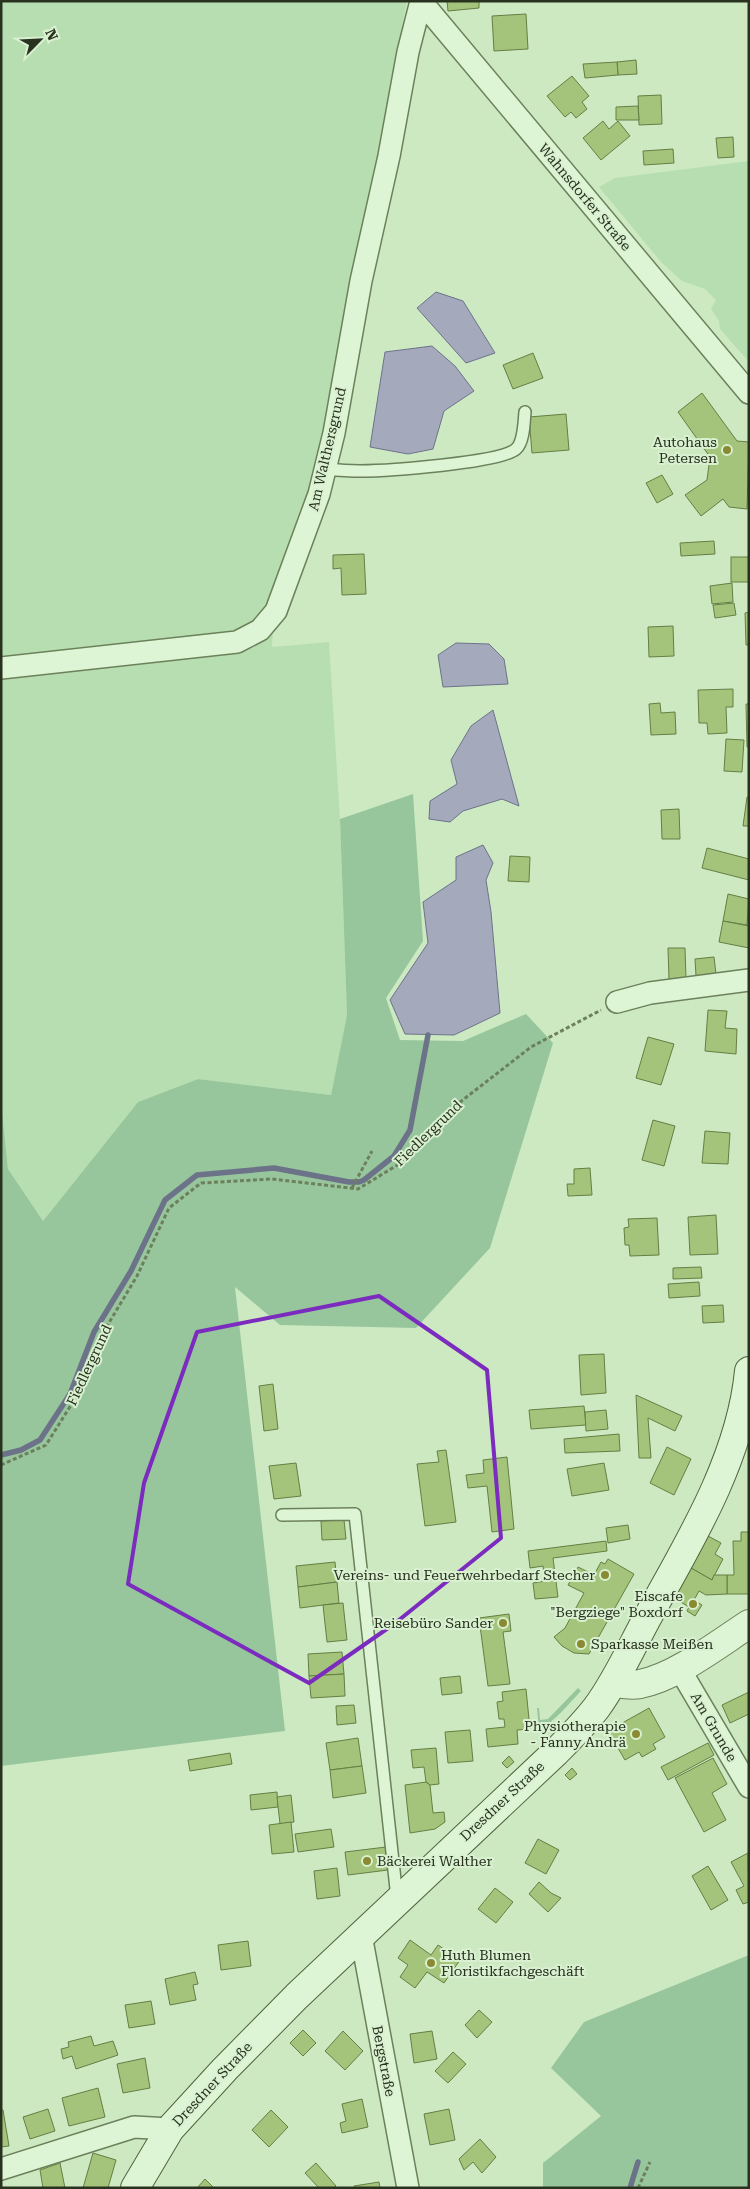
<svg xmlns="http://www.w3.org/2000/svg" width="750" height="2189" viewBox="0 0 750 2189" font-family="'Roboto Serif',serif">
<rect width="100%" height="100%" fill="#cde9c2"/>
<g fill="#b7deb0">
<polygon points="1,1 407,1 320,459 275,593 272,647 329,642 340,819 347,1015 331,1095 198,1079 138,1102 43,1221 8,1169 1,1103"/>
<polygon points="749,161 749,362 720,329 719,321 711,309 716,300 705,289 682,281 662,263 599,187 615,178"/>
</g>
<g fill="#97c69d">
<polygon points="413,794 423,941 386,998 400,1040 463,1041 526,1014 553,1043 490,1248 416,1328 280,1325 235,1287 285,1731 1,1766 1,1103 8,1169 43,1221 138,1102 198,1079 331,1095 347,1015 340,819"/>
<path d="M578 1688 581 1691C571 1701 551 1726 539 1729L537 1708H539L540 1720 548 1719Z"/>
<polygon points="749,1955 749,2188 543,2188 543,2163 601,2116 551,2068 584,2022"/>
</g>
<g fill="#a4aabc" stroke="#6c7389">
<polygon points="436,292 463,301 495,353 466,363 417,308"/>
<polygon points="432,346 455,366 474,391 444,411 433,449 408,454 370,447 385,352"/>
<polygon points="456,643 489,644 504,659 508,684 443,687 438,655"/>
<polygon points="493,710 519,806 502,799 463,811 450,822 429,819 430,801 457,784 451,760 471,726"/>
<polygon points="483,845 493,863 486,880 491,912 500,1013 454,1035 405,1034 390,1000 428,943 423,902 456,880 456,857"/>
</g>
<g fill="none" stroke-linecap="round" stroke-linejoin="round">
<g stroke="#6c7389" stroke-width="5.5">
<polyline points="1,1455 21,1450 40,1440 70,1394 94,1332 131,1271 165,1200 197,1175 274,1168 349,1182 359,1182 364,1180 394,1156 410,1130 428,1035"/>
<polyline points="630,2188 638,2162"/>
</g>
</g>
<g fill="#a4c47b" stroke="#657e43">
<polygon points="447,1 479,1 479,8 448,11"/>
<polygon points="526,14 528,49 494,51 492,16"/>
<polygon points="636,60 637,74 618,75 617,62"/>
<polygon points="617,62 618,75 585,78 583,64"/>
<polygon points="572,76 589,96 582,102 587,109 576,118 571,112 565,117 547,96"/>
<polygon points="661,95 662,124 639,125 638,96"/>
<polygon points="638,106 639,120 616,120 616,107"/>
<polygon points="603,121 609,129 618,121 630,136 601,160 583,138"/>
<polygon points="733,137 734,157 718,158 716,138"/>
<polygon points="673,149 674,163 644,165 643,151"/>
<polygon points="533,353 543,378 513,389 503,365"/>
<polygon points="702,393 737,441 749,442 747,509 729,507 723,499 701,516 685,495 707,480 710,457 678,412"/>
<polygon points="566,414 569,450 532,453 529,417"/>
<polygon points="662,475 673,494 657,503 646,483"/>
<polygon points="714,541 715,554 681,556 680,543"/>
<polygon points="364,554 366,594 342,595 341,568 333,569 333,555"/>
<rect x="731" y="557" width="18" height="25"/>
<polygon points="732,583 733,602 712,604 710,586"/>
<polygon points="734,603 736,615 715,618 713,605"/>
<polygon points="749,612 749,645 746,645 745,613"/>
<polygon points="673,626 674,656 649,657 648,627"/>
<polygon points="733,689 733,707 726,707 727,733 708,734 707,723 699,723 698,690"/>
<polygon points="660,703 661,713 675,712 676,734 651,735 649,704"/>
<polygon points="746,704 749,704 749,747 747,747"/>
<polygon points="726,739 744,740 742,772 724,771"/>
<polygon points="747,797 749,797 749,826 743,826"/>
<polygon points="679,809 680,839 662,839 661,810"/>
<polygon points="707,848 749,859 749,880 702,868"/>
<polygon points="510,856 530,857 529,882 508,881"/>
<polygon points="728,894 749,899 747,925 723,921"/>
<polygon points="723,921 749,926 749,948 719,942"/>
<polygon points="668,948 685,948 686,979 669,979"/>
<polygon points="714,957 716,974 696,976 695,959"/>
<polygon points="708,1010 727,1011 725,1028 737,1029 736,1054 705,1051"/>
<polygon points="648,1037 674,1044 661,1085 636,1078"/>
<polygon points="653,1120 675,1126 664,1166 642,1160"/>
<polygon points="705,1131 730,1133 728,1164 702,1163"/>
<polygon points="590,1168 592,1195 568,1196 567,1184 574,1184 574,1169"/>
<polygon points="716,1215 718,1254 690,1255 688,1217"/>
<polygon points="657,1218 659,1255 630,1256 629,1245 625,1245 624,1228 629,1227 628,1219"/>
<polygon points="701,1267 702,1278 673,1279 673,1268"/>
<polygon points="699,1282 700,1296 669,1298 668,1284"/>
<polygon points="723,1305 724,1322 703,1323 702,1306"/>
<polygon points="604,1354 606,1393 581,1395 579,1355"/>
<polygon points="273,1384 278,1429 264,1431 259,1386"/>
<polygon points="636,1395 682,1416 675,1431 648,1418 651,1458 639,1458"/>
<polygon points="584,1406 586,1425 531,1429 529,1410"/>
<polygon points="606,1410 608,1429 586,1431 585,1412"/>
<polygon points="619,1434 620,1451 565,1453 564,1439"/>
<polygon points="667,1447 691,1459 674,1495 650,1483"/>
<polygon points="446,1450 456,1522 425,1526 417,1464 439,1462 437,1451"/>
<polygon points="507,1457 514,1529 492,1532 487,1486 468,1488 466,1475 484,1473 483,1460"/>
<polygon points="296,1463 301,1496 274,1499 269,1466"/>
<polygon points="604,1463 609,1490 572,1496 567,1469"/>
<polygon points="344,1520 346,1539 322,1540 321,1521"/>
<polygon points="628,1525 630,1539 608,1543 606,1528"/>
<polygon points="741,1532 749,1532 749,1594 727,1594 727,1575 734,1575 733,1541 741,1541"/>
<polygon points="708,1536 721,1543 715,1554 723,1559 712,1580 691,1568"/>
<polygon points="606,1541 607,1551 553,1558 558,1597 535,1599 533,1583 545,1581 543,1566 530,1568 528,1551"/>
<polygon points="608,1559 634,1574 589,1654 574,1653 562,1646 554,1637 565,1628 584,1593 568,1585 578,1567 594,1575 601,1562 605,1564"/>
<polygon points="335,1562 337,1582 298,1587 296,1566"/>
<polygon points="691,1568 712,1580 714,1575 727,1575 727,1594 706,1595 699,1591 694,1600 702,1605 695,1616 687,1611 689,1607 674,1598"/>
<polygon points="337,1582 339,1603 300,1608 298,1587"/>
<polygon points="343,1603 347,1640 327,1642 323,1605"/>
<polygon points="509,1614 511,1631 503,1632 510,1684 488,1686 479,1618"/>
<polygon points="342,1652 344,1674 309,1676 308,1654"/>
<polygon points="344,1674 345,1696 311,1698 309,1676"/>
<polygon points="460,1676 462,1693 442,1695 440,1678"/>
<polygon points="526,1689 530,1729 517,1730 518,1744 488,1747 486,1729 505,1727 504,1719 499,1719 497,1702 503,1701 502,1692"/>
<polygon points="749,1692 749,1714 730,1723 722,1705"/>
<polygon points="354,1705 356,1723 337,1725 336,1706"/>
<polygon points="649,1708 665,1737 653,1744 656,1749 642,1757 639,1752 625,1760 608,1731"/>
<polygon points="470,1730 473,1761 448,1763 445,1732"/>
<polygon points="358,1738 362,1766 330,1770 326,1743"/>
<polygon points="708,1743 714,1755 668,1780 661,1767"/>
<polygon points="436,1748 439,1784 430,1785 426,1782 424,1767 413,1768 411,1750"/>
<polygon points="230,1753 232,1764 190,1771 188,1760"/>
<polygon points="509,1756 514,1762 507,1768 502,1763"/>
<polygon points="713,1758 727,1784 712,1793 726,1820 704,1832 675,1778"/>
<polygon points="362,1766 366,1793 333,1798 330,1770"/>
<polygon points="572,1768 577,1774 570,1780 565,1775"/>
<polygon points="426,1782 430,1785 433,1813 444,1812 445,1822 435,1829 410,1833 405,1785"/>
<polygon points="277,1792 278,1807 251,1810 250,1795"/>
<polygon points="291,1795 294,1822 280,1824 277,1797"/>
<polygon points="291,1822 294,1852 272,1854 269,1825"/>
<polygon points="331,1829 334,1847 298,1852 295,1834"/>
<polygon points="538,1839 559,1850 546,1874 525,1863"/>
<polygon points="386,1847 388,1870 348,1875 345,1852"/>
<polygon points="748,1853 749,1902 743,1904 736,1890 744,1886 731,1862"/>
<polygon points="708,1866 728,1900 711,1910 692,1876"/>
<polygon points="337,1868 340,1896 317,1899 314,1871"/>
<polygon points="539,1882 551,1893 561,1898 548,1912 529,1894"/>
<polygon points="495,1888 513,1902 496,1923 478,1909"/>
<polygon points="410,1940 431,1955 438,1945 460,1960 444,1983 427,1972 415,1988 400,1977 408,1965 398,1958"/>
<polygon points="248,1941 251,1966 221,1970 218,1945"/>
<polygon points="195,1972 198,1984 193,1985 196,2000 170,2005 165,1979"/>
<polygon points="151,2001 155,2024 129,2028 125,2005"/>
<polygon points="479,2010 492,2022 477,2038 465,2025"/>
<polygon points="303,2030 316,2043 303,2056 290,2043"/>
<polygon points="343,2031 363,2051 345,2070 325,2051"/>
<polygon points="432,2031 437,2059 414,2063 410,2034"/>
<polygon points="91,2036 94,2046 113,2041 118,2055 76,2069 72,2056 63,2059 61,2049 69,2047 68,2042"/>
<polygon points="453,2052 466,2064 448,2083 435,2071"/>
<polygon points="145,2058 150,2088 123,2093 117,2064"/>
<polygon points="98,2088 105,2117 69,2126 62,2098"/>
<polygon points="362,2099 368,2127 342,2133 340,2123 346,2121 342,2104"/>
<polygon points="48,2109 55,2131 30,2139 23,2117"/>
<polygon points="449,2109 455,2140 430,2145 424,2114"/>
<polygon points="1,2110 3,2110 9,2146 1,2147"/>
<polygon points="271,2110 288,2127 269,2147 252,2130"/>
<polygon points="480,2139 496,2157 482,2173 473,2162 464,2170 459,2159"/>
<polygon points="93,2153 116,2160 108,2188 83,2188"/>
<polygon points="60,2163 65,2188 43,2188 40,2170"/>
<polygon points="316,2163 336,2186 333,2188 319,2188 305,2173"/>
<polygon points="205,2179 214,2188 197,2188"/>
<polygon points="379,2182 380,2188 355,2188 354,2186"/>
</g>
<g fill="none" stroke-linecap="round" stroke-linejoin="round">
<g stroke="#6c815b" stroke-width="14">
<g id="service">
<path d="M325 469C336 470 348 471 360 471 385 471 501 463 516 449 524 442 524 422 525 412"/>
<polyline points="282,1515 355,1514 397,1898"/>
</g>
</g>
<g stroke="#6c815b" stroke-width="24">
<g id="minor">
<polyline points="421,1 749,393"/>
<polyline points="1,668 237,642 260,630 276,611 319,494 334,433 361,281 389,156 408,52 421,1"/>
<polyline points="617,1002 650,993 749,980"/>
<polyline points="679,1668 749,1787"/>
<polyline points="361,1935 408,2188"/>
<polyline points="1,2169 134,2127 170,2129"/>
</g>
</g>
<g stroke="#6c815b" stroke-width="30">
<path id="tertiary" d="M613 1683C622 1684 631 1686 640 1684 676 1677 718 1644 749 1624"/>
</g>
<g stroke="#50633e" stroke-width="30">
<path id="secondary" d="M135 2188 170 2129 225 2069 297 1996 556 1752C570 1738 585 1723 597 1707 619 1677 633 1643 651 1611 692 1538 741 1456 749 1371"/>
</g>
<g stroke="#6c815b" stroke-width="3" stroke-dasharray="4 2.5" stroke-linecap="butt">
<polyline points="352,1188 372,1151"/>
<polyline points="1,1465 46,1445 76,1397 101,1336 137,1276 169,1208 201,1183 272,1179 358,1189 404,1161 446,1113 531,1047 601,1010"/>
<polyline points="638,2188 650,2162"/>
</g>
<use href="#service" stroke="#ddf5d4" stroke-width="11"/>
<use href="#minor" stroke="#ddf5d4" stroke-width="21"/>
<use href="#tertiary" stroke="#ddf5d4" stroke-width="28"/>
<use href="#secondary" stroke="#ddf5d4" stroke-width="28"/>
</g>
<path fill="none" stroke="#7b2cbf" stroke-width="4" stroke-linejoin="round" d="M379 1296 487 1370 501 1538 394 1624 309 1683 128 1584 144 1483 197 1332Z"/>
<g fill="#898a31" stroke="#d9f1d1" stroke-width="2">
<circle cx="727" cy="450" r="5"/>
<circle cx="605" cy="1575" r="5"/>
<circle cx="693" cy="1604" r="5"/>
<circle cx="503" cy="1623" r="5"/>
<circle cx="581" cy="1644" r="5"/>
<circle cx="636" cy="1734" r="5"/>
<circle cx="367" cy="1861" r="5"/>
<circle cx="431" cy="1963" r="5"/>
</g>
<g text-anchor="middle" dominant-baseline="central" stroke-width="4" stroke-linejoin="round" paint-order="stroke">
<g font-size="14" fill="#28321e" stroke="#d9f1d1">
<text transform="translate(585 197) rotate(50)">Wahnsdorfer Straße</text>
<text transform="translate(327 449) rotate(-77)">Am Walthersgrund</text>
<text transform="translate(428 1133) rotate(-44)">Fiedlergrund</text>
<text transform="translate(89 1365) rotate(-65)">Fiedlergrund</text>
<text transform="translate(714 1727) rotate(60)">Am Grunde</text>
<text transform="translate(502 1801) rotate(-43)">Dresdner Straße</text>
<text transform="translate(384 2061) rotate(79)">Bergstraße</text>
<text transform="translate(212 2084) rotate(-47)">Dresdner Straße</text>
</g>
<g font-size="14" fill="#28321e" stroke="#d9f1d1" text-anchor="end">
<text x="717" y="442">Autohaus<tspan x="717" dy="16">Petersen</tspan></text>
<text x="595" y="1575">Vereins- und Feuerwehrbedarf Stecher</text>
<text x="683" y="1596">Eiscafe<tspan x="683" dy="16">"Bergziege" Boxdorf</tspan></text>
<text x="493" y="1623">Reisebüro Sander</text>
<text x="591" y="1644" text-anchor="start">Sparkasse Meißen</text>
<text x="626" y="1726">Physiotherapie<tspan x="626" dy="16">- Fanny Andrä</tspan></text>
<text x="377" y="1861" text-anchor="start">Bäckerei Walther</text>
<text x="441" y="1955" text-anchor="start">Huth Blumen<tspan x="441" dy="16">Floristikfachgeschäft</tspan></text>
</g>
</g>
<rect width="750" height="2189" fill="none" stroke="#28321e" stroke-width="5"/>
<g transform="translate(40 40) rotate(66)" stroke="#d9f1d1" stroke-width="4" paint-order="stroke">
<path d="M0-4L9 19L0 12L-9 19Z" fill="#28321e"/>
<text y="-8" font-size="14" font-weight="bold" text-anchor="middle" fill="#28321e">N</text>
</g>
</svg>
